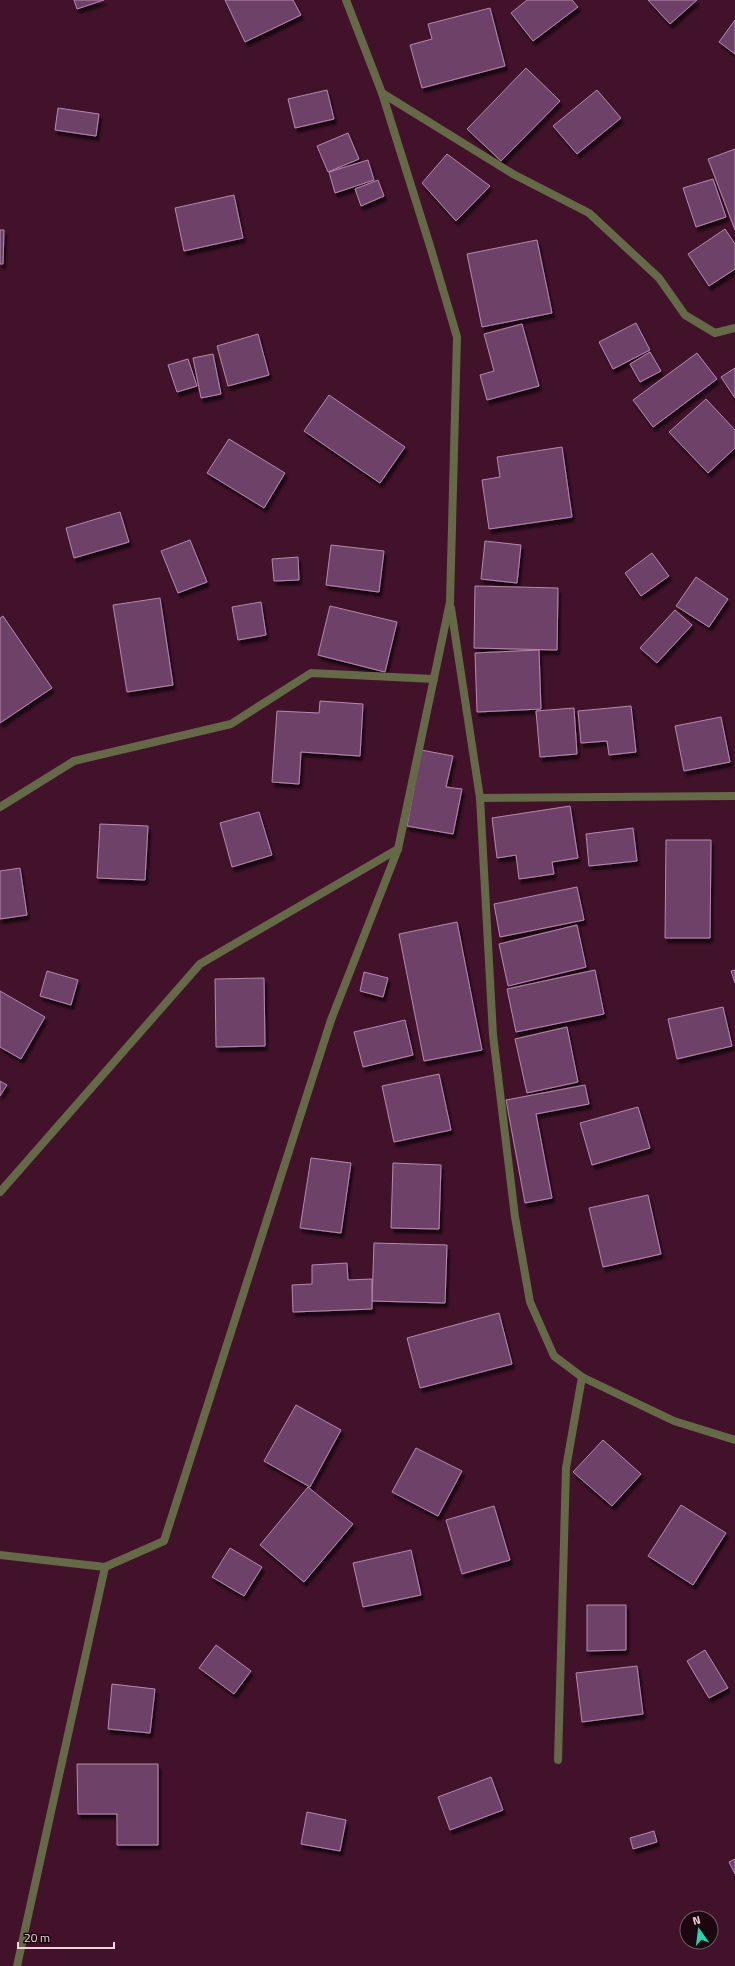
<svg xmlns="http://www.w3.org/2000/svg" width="735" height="1966" viewBox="0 0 735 1966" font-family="'Titillium Web',sans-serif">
<defs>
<filter id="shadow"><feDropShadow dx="2.5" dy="4.5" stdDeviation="1" flood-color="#0009"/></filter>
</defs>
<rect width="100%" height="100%" fill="#41122a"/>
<g fill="#6e4367" stroke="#b788af" filter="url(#shadow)">
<polygon points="74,0 104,0 77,9"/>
<polygon points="225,0 293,0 301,15 245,42"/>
<polygon points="527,0 572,0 578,7 533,41 511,13"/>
<polygon points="648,0 697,0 670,24"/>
<polygon points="490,8 505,66 422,88 410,45 432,39 428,24"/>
<polygon points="735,20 735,54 719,42"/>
<polygon points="526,68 560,101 501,161 467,129"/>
<polygon points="327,90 334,119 295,128 288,99"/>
<polygon points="597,90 621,118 577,154 553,126"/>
<polygon points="58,108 99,114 96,136 55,130"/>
<polygon points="348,133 359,159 328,172 317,146"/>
<polygon points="735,149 735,230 708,159"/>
<polygon points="447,154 490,186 456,221 422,183"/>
<polygon points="368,160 374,180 335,193 329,172"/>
<polygon points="713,179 726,217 696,227 683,188"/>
<polygon points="378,180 384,196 361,206 355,189"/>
<polygon points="234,195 243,238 184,251 175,208"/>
<polygon points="725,229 735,244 735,269 709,286 688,254"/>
<polygon points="0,230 4,230 3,264 0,264"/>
<polygon points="537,240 552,313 482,327 467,254"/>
<polygon points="636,323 650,350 613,369 599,342"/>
<polygon points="522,324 539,386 487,400 480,375 494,371 484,334"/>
<polygon points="258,334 269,375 228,386 217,346"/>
<polygon points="650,352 661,371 640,382 630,364"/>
<polygon points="697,353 717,379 653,427 633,400"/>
<polygon points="213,354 221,394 201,398 193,358"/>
<polygon points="188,359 197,386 177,392 168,365"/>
<polygon points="735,368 735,398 721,377"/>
<polygon points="329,395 405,447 380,483 304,431"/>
<polygon points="706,399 735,430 735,448 708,473 669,432"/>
<polygon points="229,439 285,473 264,508 207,473"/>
<polygon points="562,447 572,517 489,529 482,480 500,477 497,457"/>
<polygon points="120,512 129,542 74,558 66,528"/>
<polygon points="190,540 207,582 178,593 161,551"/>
<polygon points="485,541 521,545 517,583 481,579"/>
<polygon points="331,545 384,551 379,592 326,585"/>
<polygon points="652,553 669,576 641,596 625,573"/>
<polygon points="298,557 299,580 274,581 272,559"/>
<polygon points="696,577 728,599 709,627 676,606"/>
<polygon points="475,586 558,588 557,650 474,648"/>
<polygon points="160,598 173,685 127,692 113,605"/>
<polygon points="261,602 266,635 238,640 232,607"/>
<polygon points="330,606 397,622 385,672 318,655"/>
<polygon points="675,610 692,625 657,663 640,648"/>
<polygon points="3,616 52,688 0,723 0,618"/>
<polygon points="539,650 541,709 477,712 475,653"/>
<polygon points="320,701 363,704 360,756 301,752 299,784 272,782 277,711 319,713"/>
<polygon points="631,706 636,752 609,755 607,741 581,743 578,711"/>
<polygon points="574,708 577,754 540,757 536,711"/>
<polygon points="721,717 730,762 684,771 675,726"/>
<polygon points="421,750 453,756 446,787 462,789 453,834 407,826"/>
<polygon points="570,806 578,858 552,862 554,874 519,879 516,855 497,858 492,818"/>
<polygon points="259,812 272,855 232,867 220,823"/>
<polygon points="100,824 148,826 145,880 97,878"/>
<polygon points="633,828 637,861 589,866 586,834"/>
<polygon points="666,840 711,840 710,938 665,938"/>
<polygon points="20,868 27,915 0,919 0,871"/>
<polygon points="577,887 584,920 500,937 494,904"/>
<polygon points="457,922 482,1050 424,1061 399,934"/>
<polygon points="577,925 586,967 508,986 499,944"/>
<polygon points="595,970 604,1014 516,1032 507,989"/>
<polygon points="735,970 735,983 731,971"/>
<polygon points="47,971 78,980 71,1005 40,996"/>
<polygon points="364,972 388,978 383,997 360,991"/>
<polygon points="264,978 265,1046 216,1047 215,979"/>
<polygon points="0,991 45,1017 21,1059 0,1047"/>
<polygon points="723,1007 732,1046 677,1059 668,1019"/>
<polygon points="405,1020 413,1055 363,1067 354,1032"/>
<polygon points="567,1027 578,1082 527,1093 515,1039"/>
<polygon points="439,1074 451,1130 394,1142 382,1086"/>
<polygon points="0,1081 7,1085 0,1096"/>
<polygon points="585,1085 589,1104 536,1114 552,1198 525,1203 506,1100"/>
<polygon points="638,1107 650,1148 592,1165 580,1123"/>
<polygon points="311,1158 351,1163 341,1233 300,1228"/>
<polygon points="393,1163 441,1165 439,1229 391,1228"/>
<polygon points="648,1195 661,1254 603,1267 589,1208"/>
<polygon points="374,1243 447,1245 445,1303 372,1301"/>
<polygon points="347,1263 348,1280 372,1279 372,1309 293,1312 292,1285 312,1284 312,1265"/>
<polygon points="499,1313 512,1364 420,1388 407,1338"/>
<polygon points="296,1405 341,1430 310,1487 264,1461"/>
<polygon points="603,1440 641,1474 612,1506 573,1472"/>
<polygon points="416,1448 462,1471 438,1516 392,1492"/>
<polygon points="308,1487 353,1524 304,1582 260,1545"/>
<polygon points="681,1505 726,1533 693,1585 648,1556"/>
<polygon points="494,1506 510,1560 462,1574 446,1520"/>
<polygon points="230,1548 262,1567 244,1596 212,1577"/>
<polygon points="411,1550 421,1595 363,1607 353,1563"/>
<polygon points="587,1605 626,1605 626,1650 587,1651"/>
<polygon points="216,1645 251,1671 234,1694 199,1668"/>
<polygon points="705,1650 728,1688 709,1698 687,1661"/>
<polygon points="637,1666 643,1714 582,1722 576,1673"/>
<polygon points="112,1684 155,1689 150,1733 108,1729"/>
<polygon points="77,1764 158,1764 158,1845 117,1845 117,1814 78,1814"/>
<polygon points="491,1777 503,1810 450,1830 438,1797"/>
<polygon points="307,1812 346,1820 340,1851 301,1844"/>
<polygon points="654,1831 657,1842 633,1849 630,1838"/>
<polygon points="735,1859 735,1874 729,1862"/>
</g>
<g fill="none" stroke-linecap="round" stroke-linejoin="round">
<g stroke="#666948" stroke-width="8">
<polyline points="382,93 513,174 589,213 659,278 685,315 715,333 735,328"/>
<polyline points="451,608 480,798 493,1035 515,1217 530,1302 554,1356 582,1377 674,1421 735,1440"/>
<polyline points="480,798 735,796"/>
<polyline points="0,807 74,761 231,724 311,673 434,679"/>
<polyline points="0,1192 200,964 398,849"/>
<polyline points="0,1555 105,1567 164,1541 331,1020 398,849 450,602 457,337 430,246 382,93 346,0"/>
<polyline points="558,1760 566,1468 582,1377"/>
<polyline points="17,1966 105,1567"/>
</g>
</g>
<g transform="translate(699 1930) rotate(346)"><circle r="19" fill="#1c0711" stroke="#725963"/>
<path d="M0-3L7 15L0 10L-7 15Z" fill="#26d5ae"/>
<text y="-6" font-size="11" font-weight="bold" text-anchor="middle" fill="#f3d3df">N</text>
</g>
<path d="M18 1942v6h96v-6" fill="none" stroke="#f3d3df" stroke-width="2"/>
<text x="24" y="1942" font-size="12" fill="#f3d3df" stroke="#1c0711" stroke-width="3" paint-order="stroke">20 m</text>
</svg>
